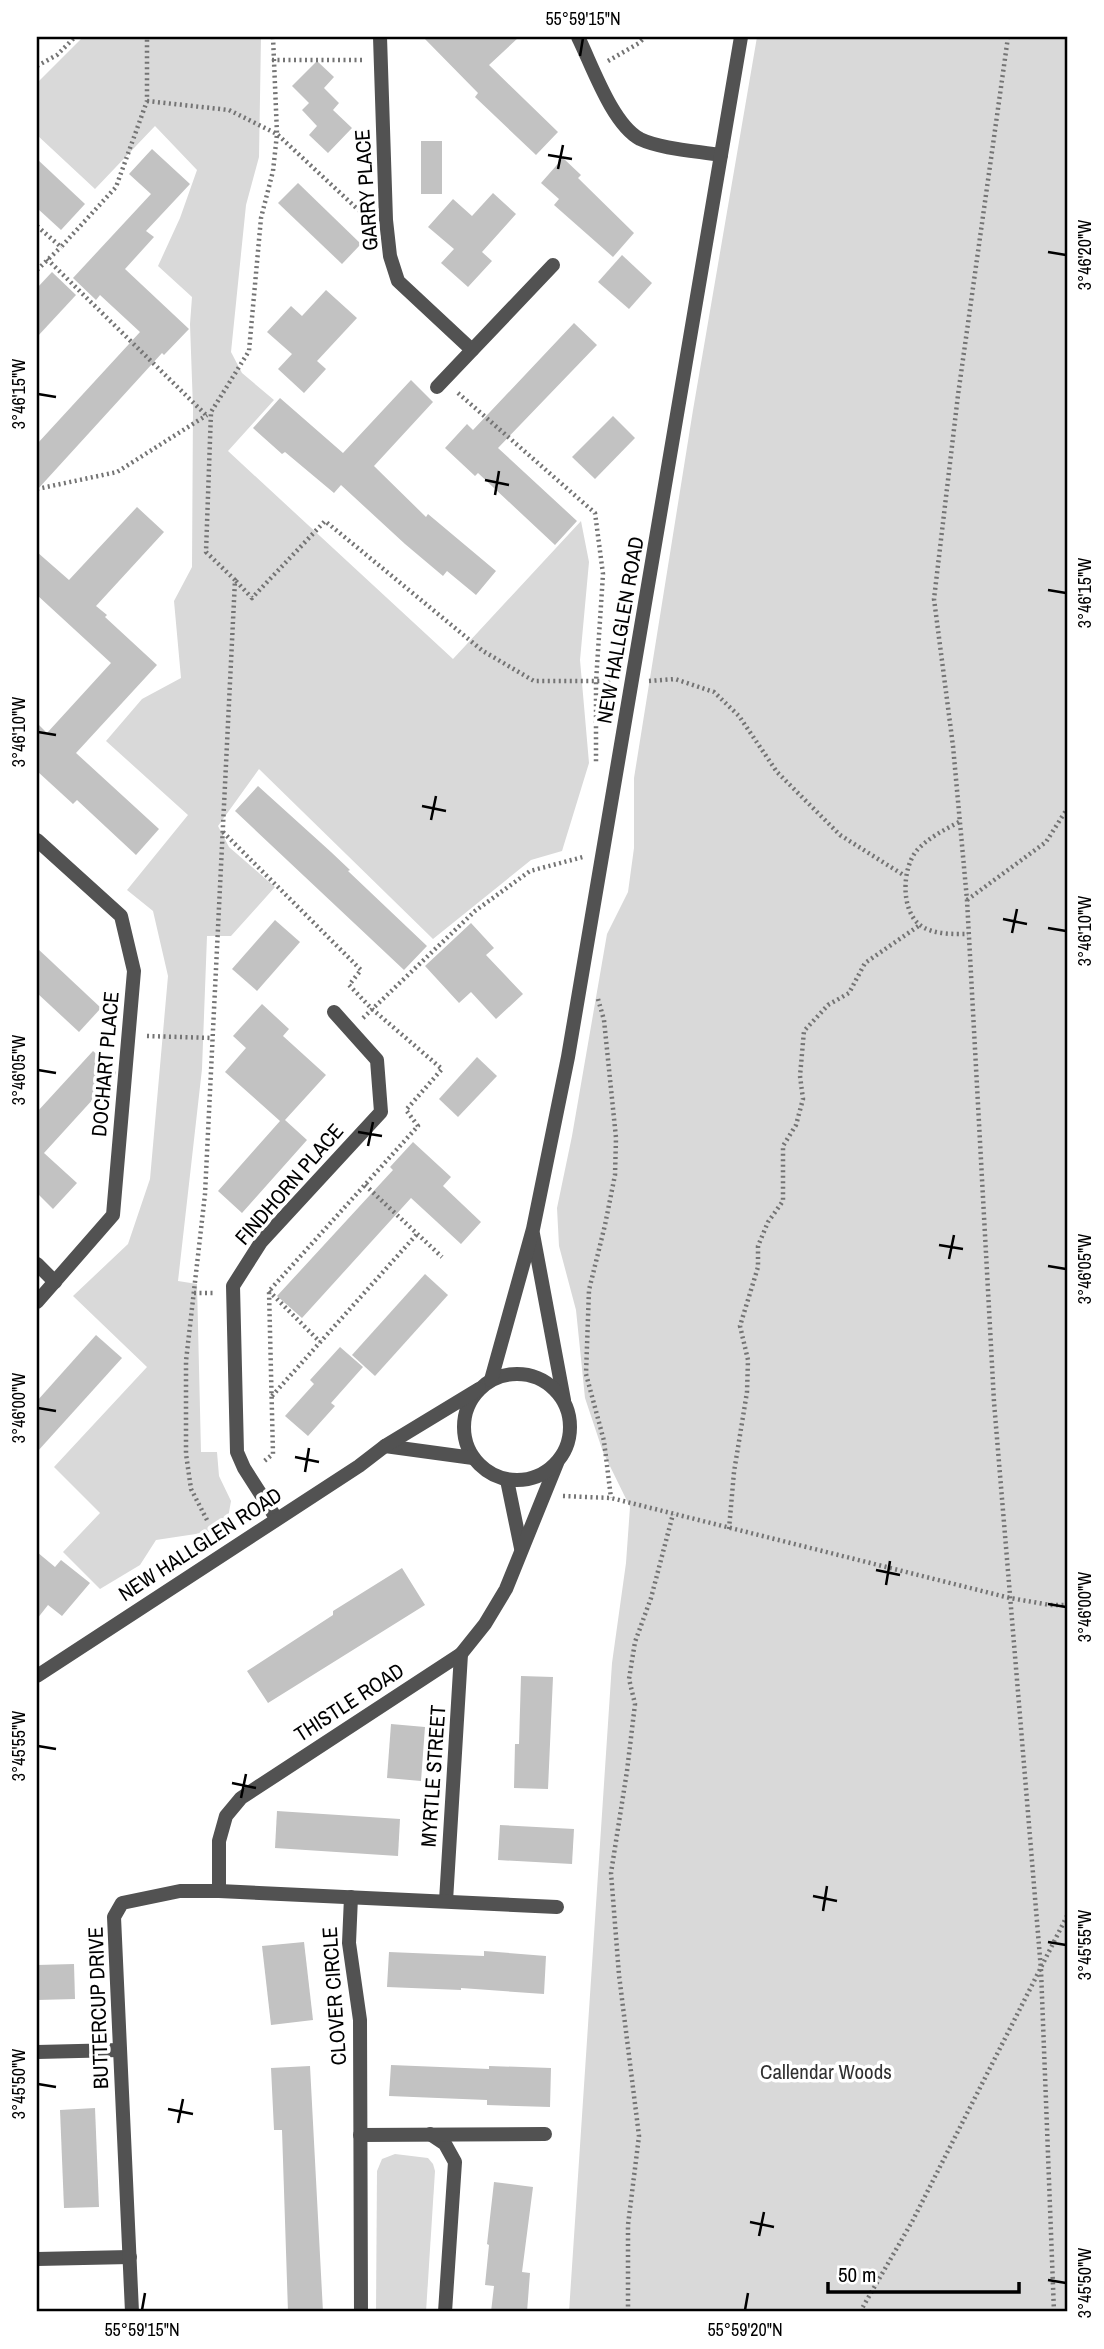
<svg xmlns="http://www.w3.org/2000/svg" width="1104" height="2349" viewBox="0 0 1104 2349" font-family="'Archivo Narrow',sans-serif">
<rect width="100%" height="100%" fill="#fff"/>
<g fill="#d9d9d9">
<polygon points="83,37 261,37 259,157 246,205 231,352 242,373 274,400 228,451 453,659 581,521 589,562 580,660 589,763 562,851 531,860 433,939 259,769 218,826 229,847 275,887 231,936 207,936 202,1069 178,1281 197,1284 201,1452 217,1452 219,1476 231,1501 228,1518 209,1532 156,1540 140,1565 100,1589 63,1552 100,1513 54,1467 147,1367 73,1296 128,1244 150,1179 168,976 153,911 127,890 188,815 106,741 142,699 181,678 174,601 192,567 193,408 190,324 192,297 158,266 180,218 197,170 155,126 95,189 37,135 37,83"/>
<polygon points="757,37 1067,37 1067,2312 569,2312 612,1663 626,1563 630,1507 603,1452 585,1398 576,1310 559,1246 557,1208 572,1136 607,934 628,892 634,848 634,778 693,410"/>
<polygon points="395,2154 428,2158 433,2164 435,2171 426,2312 376,2312 377,2171 382,2159"/>
</g>
<g fill="#c2c2c2">
<polygon points="423,37 519,37 489,65 558,132 536,155 475,97 478,93"/>
<polygon points="317,61 334,77 324,88 339,103 333,110 352,128 328,153 309,135 317,126 302,110 309,103 292,86"/>
<rect x="421" y="141" width="21" height="53"/>
<polygon points="152,149 190,184 146,231 154,237 125,269 189,329 164,355 162,353 37,490 37,444 140,332 100,295 96,300 73,278 151,194 129,174"/>
<polygon points="563,158 581,175 578,178 634,233 613,257 554,205 559,199 541,183"/>
<polygon points="37,159 85,204 61,230 37,208"/>
<polygon points="298,183 361,244 342,264 278,203"/>
<polygon points="493,193 516,214 482,252 492,261 468,287 441,263 454,249 428,227 453,199 472,216"/>
<polygon points="622,255 652,283 629,309 598,282"/>
<polygon points="52,272 76,295 37,337 37,288"/>
<polygon points="326,290 357,318 317,361 326,369 304,393 278,369 292,354 267,332 291,306 302,316"/>
<polygon points="574,323 597,345 498,448 577,521 555,545 478,473 475,476 445,448 467,424 473,430"/>
<polygon points="411,380 433,402 374,466 426,517 428,514 496,571 476,595 447,571 443,576 405,544 341,485 334,493 285,452 282,454 253,428 280,398 343,453"/>
<polygon points="613,416 635,438 595,479 572,457"/>
<polygon points="137,507 164,532 96,606 107,615 105,617 157,665 76,753 159,829 136,855 77,800 73,804 37,771 37,723 47,733 111,663 37,595 37,552 69,580"/>
<polygon points="258,786 331,852 350,870 348,871 427,946 404,970 235,811"/>
<polygon points="275,920 300,942 257,991 232,969"/>
<polygon points="471,923 494,948 486,955 523,994 496,1019 471,992 459,1003 425,966"/>
<polygon points="37,948 101,1008 79,1032 37,993"/>
<polygon points="262,1004 289,1029 283,1036 326,1075 285,1120 307,1140 242,1213 218,1191 280,1121 225,1072 246,1048 233,1036"/>
<polygon points="93,1051 116,1072 115,1075 44,1153 77,1183 53,1209 37,1193 37,1112"/>
<polygon points="477,1057 497,1076 458,1117 439,1099"/>
<polygon points="413,1142 451,1177 443,1186 481,1222 461,1244 411,1198 302,1318 277,1296 393,1170 390,1167"/>
<polygon points="425,1274 448,1295 375,1376 352,1355"/>
<polygon points="96,1335 122,1358 37,1452 37,1401"/>
<polygon points="340,1347 363,1367 331,1403 335,1406 308,1436 285,1416 314,1384 310,1380"/>
<polygon points="37,1552 55,1567 61,1560 90,1583 62,1616 48,1605 37,1619"/>
<polygon points="402,1568 425,1605 268,1703 247,1671 333,1615 333,1611"/>
<polygon points="521,1676 553,1677 548,1789 514,1788 515,1744 519,1744"/>
<polygon points="391,1724 425,1727 421,1781 387,1778"/>
<polygon points="277,1811 400,1819 398,1856 275,1848"/>
<polygon points="500,1825 574,1829 572,1864 498,1860"/>
<polygon points="304,1942 313,2020 271,2025 262,1946"/>
<polygon points="484,1951 546,1956 544,1994 461,1988 461,1990 387,1987 389,1952 484,1956"/>
<polygon points="74,1964 75,1999 37,2000 37,1965"/>
<polygon points="391,2065 489,2069 489,2066 551,2068 550,2107 487,2105 487,2100 389,2096"/>
<polygon points="310,2066 323,2312 288,2312 282,2130 274,2130 271,2068"/>
<polygon points="95,2108 99,2207 64,2208 60,2110"/>
<polygon points="494,2182 533,2187 522,2272 530,2273 527,2312 491,2312 494,2286 485,2285 489,2245 487,2244"/>
</g>
<g fill="none" stroke-linecap="round" stroke-linejoin="round">
<g stroke="#747474" stroke-width="4.5" stroke-dasharray="2 3.5" stroke-linecap="butt">
<polyline points="1008,37 958,395 934,599 953,746 967,900 994,1402 1041,1970 1054,2312"/>
<polyline points="272,60 362,60"/>
<polyline points="608,61 639,43 645,37"/>
<polyline points="37,66 57,55 75,37"/>
<polyline points="147,101 229,110 277,134 366,217"/>
<polyline points="37,226 61,247 116,187 147,101 147,37"/>
<polyline points="47,259 206,415"/>
<polyline points="37,270 61,247"/>
<polyline points="458,393 595,513 603,574 596,682 596,762"/>
<polyline points="37,489 117,472 207,415"/>
<polyline points="236,581 252,598 325,521 483,651 534,681 613,681"/>
<polyline points="649,681 675,679 714,692 739,716 777,772 840,835 905,876"/>
<path d="M959 822C944 830 930 837 918 849 902 866 900 910 920 925 933 935 954 934 968 934"/>
<polyline points="223,832 361,970 349,985 372,1009 442,1069 406,1110 418,1126 269,1291 273,1454 262,1463"/>
<polyline points="967,900 1046,842 1067,809"/>
<polyline points="598,999 604,1020 616,1138 615,1175 605,1225 589,1290 586,1374 604,1441 611,1498"/>
<polyline points="363,1018 475,911 530,871 583,857"/>
<polyline points="147,1036 213,1038"/>
<polyline points="365,1185 442,1257"/>
<polyline points="269,1291 320,1342"/>
<polyline points="194,1293 214,1293"/>
<polyline points="272,1396 417,1234"/>
<polyline points="563,1496 611,1498 1010,1598 1050,1605 1067,1605"/>
<polyline points="207,1520 191,1489 186,1454 186,1361 205,1194 235,580 206,552 211,412 249,351 261,218 273,171 277,134 273,37"/>
<polyline points="729,1529 734,1472 747,1392 748,1360 740,1326 758,1267 758,1246 768,1222 783,1201 783,1146 796,1125 803,1099 800,1076 804,1031 828,1005 849,993 865,963 920,925"/>
<polyline points="628,2312 628,2225 639,2136 619,1975 611,1873 627,1771 635,1704 629,1679 635,1642 651,1598 673,1514"/>
<polyline points="860,2312 913,2220 1067,1916"/>
</g>
<g stroke="#525252" stroke-width="14">
<polyline points="380,37 386,220 390,256 398,281 472,350"/>
<path d="M578 37C592 65 612 124 640 139 661 149 697 151 721 155"/>
<polyline points="437,387 553,265"/>
<polyline points="37,840 121,916 134,971 113,1215 37,1302"/>
<polyline points="37,1264 55,1282"/>
<polyline points="507,1480 521,1548"/>
<polyline points="276,1518 244,1468 237,1452 233,1286 261,1242 381,1112 377,1060 334,1012"/>
<polyline points="219,1891 219,1841 226,1816 241,1798 461,1654 485,1624 506,1589 557,1463"/>
<polyline points="351,1897 349,1943 360,2020 361,2312"/>
<polyline points="446,1901 461,1654"/>
<polyline points="37,2052 120,2050"/>
<polyline points="430,2134 445,2144 455,2162 445,2312"/>
<polyline points="360,2135 545,2134"/>
<polyline points="37,2259 130,2257"/>
<polyline points="132,2312 114,1917 122,1903 180,1891 219,1891 557,1907"/>
</g>
<g stroke="#525252" stroke-width="14">
<polyline points="533,1234 564,1400"/>
<circle cx="517" cy="1427" r="53"/>
<polyline points="491,1380 533,1229 568,1057 741,37"/>
<polyline points="385,1446 473,1458"/>
<polyline points="37,1676 359,1466 385,1446 479,1389"/>
</g>
</g>
<path fill="none" stroke="#000" stroke-width="2.5" d="M580 56 583 38M548 155 572 159M558 169 563 145M1048 252 1066 255M38 394 56 397M485 480 509 485M495 495 499 471M1048 590 1066 593M38 732 56 735M422 806 446 811M431 820 436 796M1003 919 1027 924M1048 928 1066 931M1012 933 1017 909M38 1070 56 1073M358 1132 382 1136M368 1146 373 1122M939 1245 963 1249M949 1259 954 1235M1048 1266 1066 1269M38 1408 56 1411M295 1457 319 1462M305 1472 309 1448M876 1570 900 1575M886 1585 890 1561M1048 1604 1066 1607M38 1746 56 1749M232 1783 256 1788M241 1798 246 1774M813 1896 837 1901M823 1911 827 1886M1048 1942 1066 1945M38 2084 56 2087M168 2109 193 2114M178 2123 183 2099M750 2222 774 2227M759 2236 764 2212M1048 2280 1066 2283M142 2310 145 2293M745 2310 748 2293"/>
<g text-anchor="middle" dominant-baseline="central" stroke-width="7" stroke-linejoin="round" paint-order="stroke">
<g font-size="21" fill="#000" stroke="#fff">
<text transform="translate(366 190) rotate(-94)">GARRY PLACE</text>
<text transform="translate(620 630) rotate(-80)">NEW HALLGLEN ROAD</text>
<text transform="translate(105 1064) rotate(-85)">DOCHART PLACE</text>
<text transform="translate(289 1184) rotate(-49)">FINDHORN PLACE</text>
<text transform="translate(200 1544) rotate(-33)">NEW HALLGLEN ROAD</text>
<text transform="translate(349 1702) rotate(-33)">THISTLE ROAD</text>
<text transform="translate(433 1776) rotate(-86)">MYRTLE STREET</text>
<text transform="translate(334 1996) rotate(-94)">CLOVER CIRCLE</text>
<text transform="translate(98 2008) rotate(-92)">BUTTERCUP DRIVE</text>
</g>
<g font-size="21" fill="#303030" stroke="#fff">
<text x="826" y="2071">Callendar Woods</text>
</g>
</g>
<rect width="1104" height="2349" fill="none" stroke="#ffffff" stroke-width="77"/>
<path d="M828 2282v10h191v-10" fill="none" stroke="#000000" stroke-width="3.5"/>
<text x="838" y="2282" font-size="21" fill="#000000" stroke="#ffffff" stroke-width="5" paint-order="stroke">50 m</text>
<rect x="38" y="38" width="1028" height="2272" fill="none" stroke="#000" stroke-width="2.5"/>
<g font-size="18" text-anchor="middle" fill="#000">
<text x="583" y="25">55°59'15"N</text>
<text transform="translate(1085 255) rotate(-90)" y="6">3°46'20"W</text>
<text transform="translate(19 394) rotate(-90)" y="6">3°46'15"W</text>
<text transform="translate(1085 593) rotate(-90)" y="6">3°46'15"W</text>
<text transform="translate(19 732) rotate(-90)" y="6">3°46'10"W</text>
<text transform="translate(1085 931) rotate(-90)" y="6">3°46'10"W</text>
<text transform="translate(19 1070) rotate(-90)" y="6">3°46'05"W</text>
<text transform="translate(1085 1269) rotate(-90)" y="6">3°46'05"W</text>
<text transform="translate(19 1408) rotate(-90)" y="6">3°46'00"W</text>
<text transform="translate(1085 1607) rotate(-90)" y="6">3°46'00"W</text>
<text transform="translate(19 1746) rotate(-90)" y="6">3°45'55"W</text>
<text transform="translate(1085 1945) rotate(-90)" y="6">3°45'55"W</text>
<text transform="translate(19 2084) rotate(-90)" y="6">3°45'50"W</text>
<text transform="translate(1085 2283) rotate(-90)" y="6">3°45'50"W</text>
<text x="142" y="2336">55°59'15"N</text>
<text x="745" y="2336">55°59'20"N</text>
</g>
</svg>
